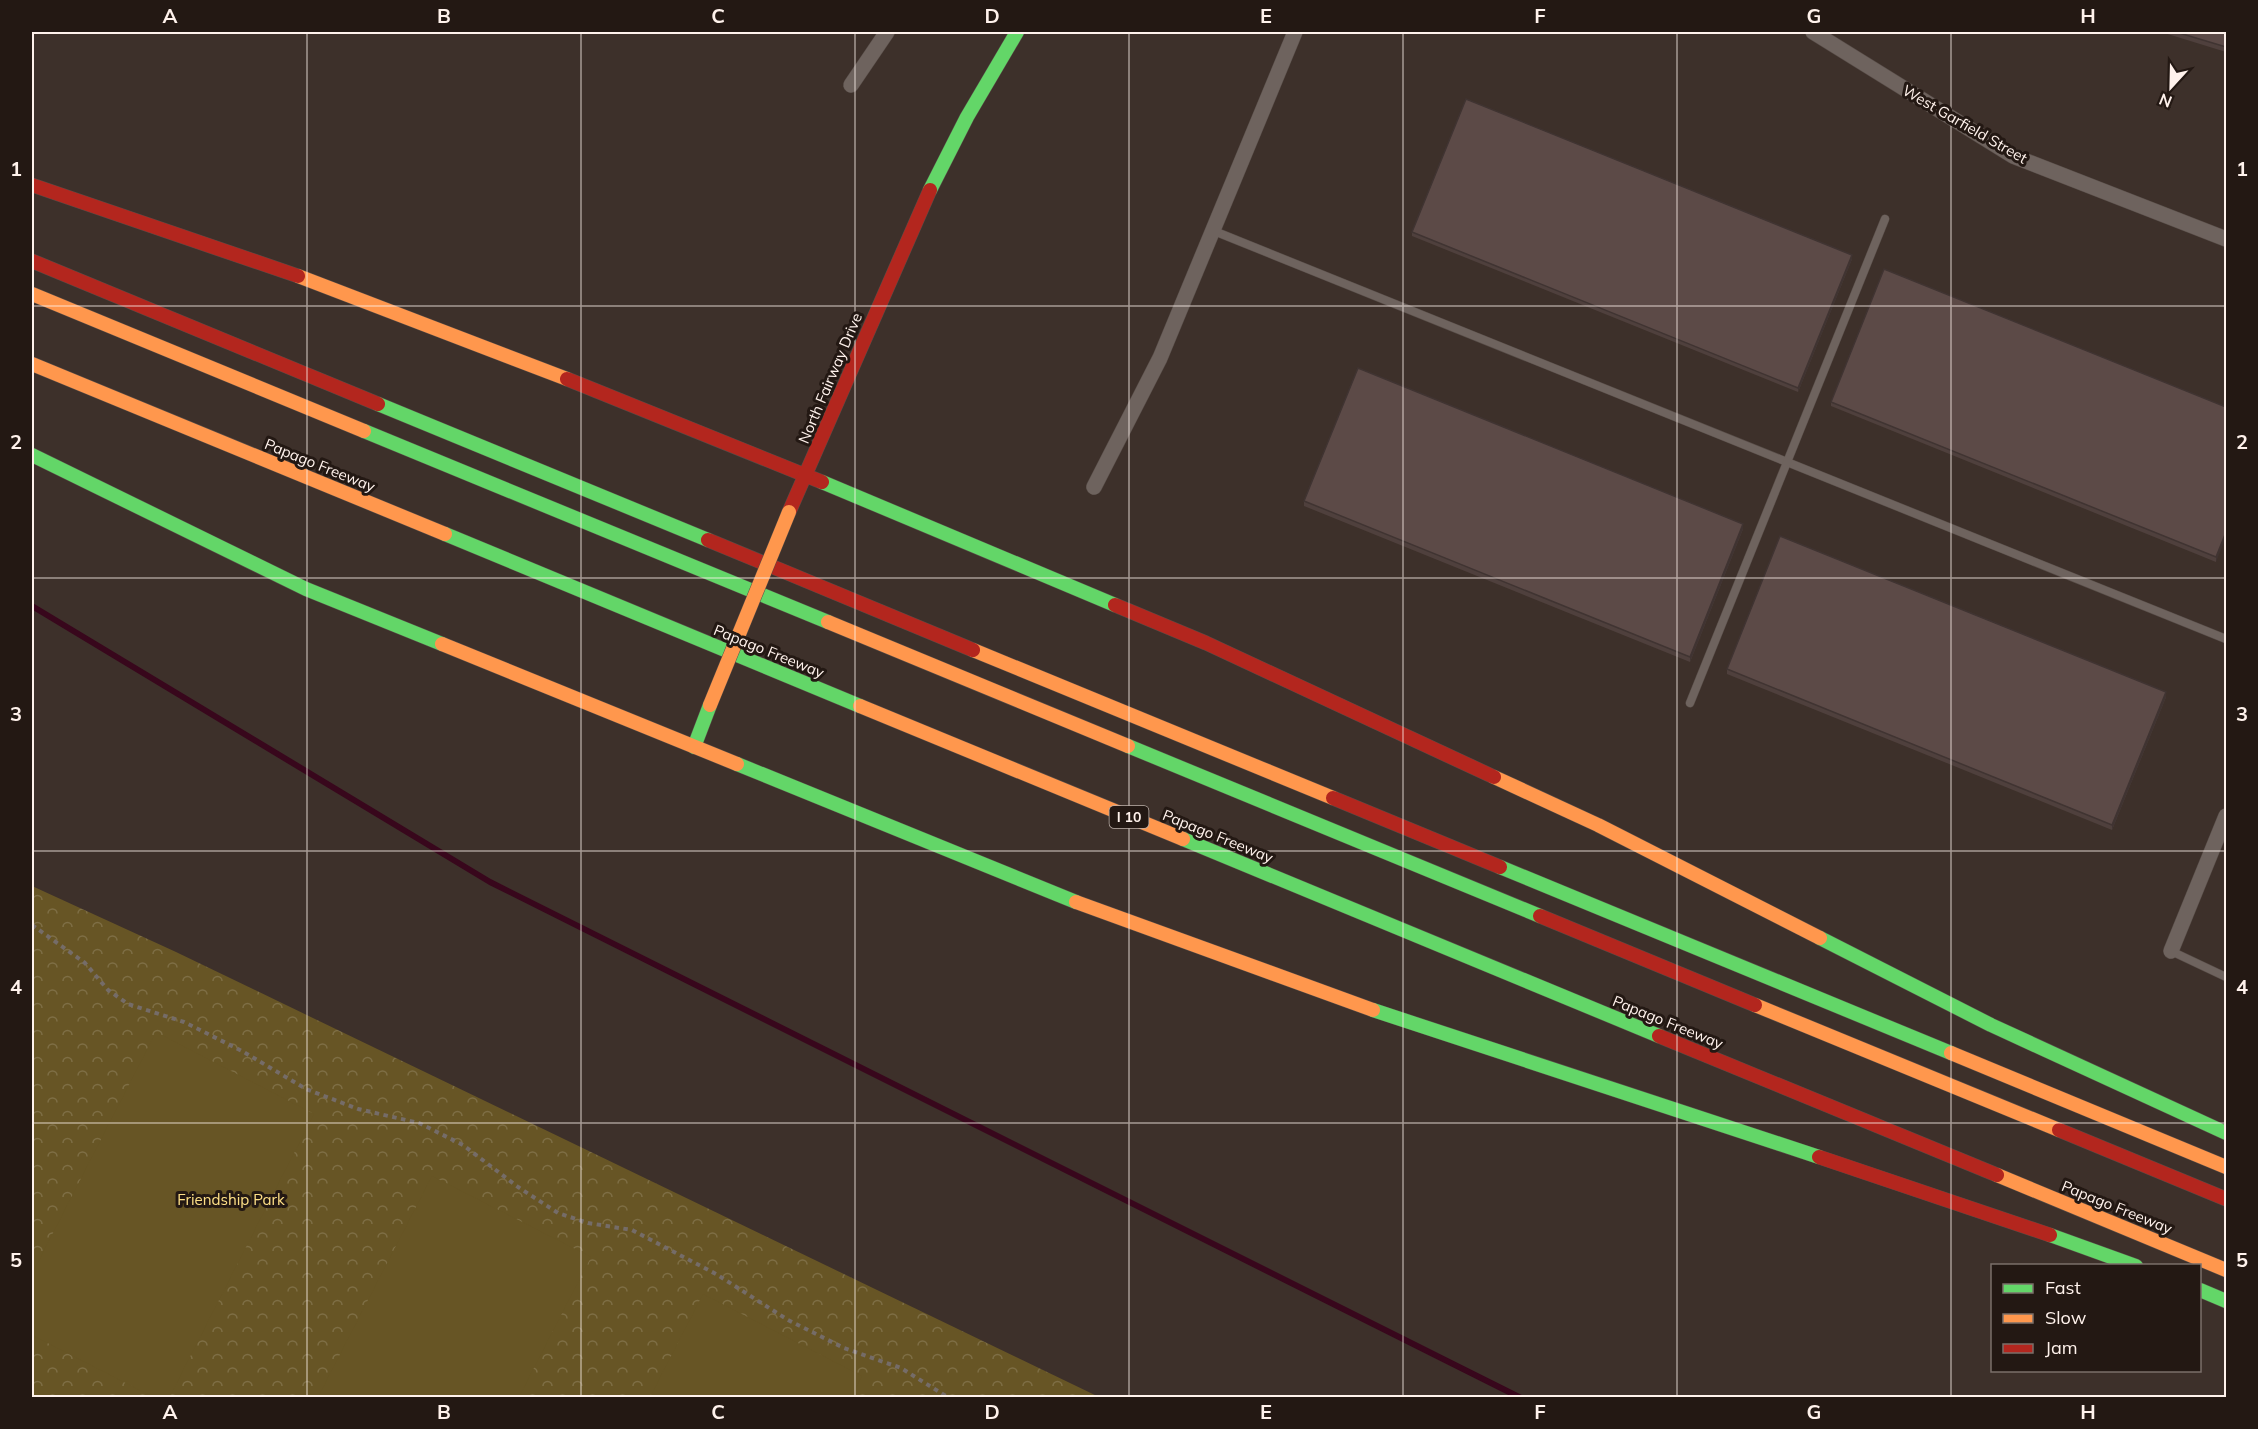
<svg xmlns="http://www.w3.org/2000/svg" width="2258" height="1429" viewBox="0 0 2258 1429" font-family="Mulish,sans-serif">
<defs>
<pattern id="park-crowns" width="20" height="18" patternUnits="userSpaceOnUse" patternTransform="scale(1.5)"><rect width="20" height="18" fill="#675525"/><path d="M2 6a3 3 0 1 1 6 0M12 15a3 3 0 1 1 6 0" fill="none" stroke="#7e6e45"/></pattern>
</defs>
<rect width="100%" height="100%" fill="#3d302a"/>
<polygon fill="url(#park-crowns)" points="32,886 176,952 1099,1397 32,1398"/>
<g fill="#675525">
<polygon points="156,1032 314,1114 169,1398 153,1397 32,1335 32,1274"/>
<polygon points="432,1176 591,1257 519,1397 318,1397"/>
<polygon points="703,1294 862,1376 851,1397 650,1397"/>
</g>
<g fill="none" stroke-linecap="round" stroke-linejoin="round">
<polyline stroke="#38071c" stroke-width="6" points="32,606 490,882 1521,1398"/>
<g stroke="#574c47" stroke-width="9">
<g id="lane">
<polyline points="1214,231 2226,639"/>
<polyline points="1690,703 1885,219"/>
<polyline points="2171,951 2226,977"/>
</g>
</g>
<g stroke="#574c47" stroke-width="16">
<g id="street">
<polyline points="1813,32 2013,156 2226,239"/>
<polyline points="851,85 887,32"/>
<polyline points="1094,487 1160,358 1295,32"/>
<polyline points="2171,951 2226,816"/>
</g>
</g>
<g stroke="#574c47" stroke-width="15">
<g id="fast">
<polyline points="930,190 967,117 1017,32"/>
<polyline points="378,404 708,540"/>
<polyline points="364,431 828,622"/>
<polyline points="32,455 306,589 442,644"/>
<polyline points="822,482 1115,605"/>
<polyline points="445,534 860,706"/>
<polyline points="1128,746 1540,916"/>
<polyline points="694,747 710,705"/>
<polyline points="737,764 1076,902"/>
<polyline points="1183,839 1659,1036"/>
<polyline points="1500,867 1951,1053"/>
<polyline points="1820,938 1991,1025 2226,1133"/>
<polyline points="1373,1010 1819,1157"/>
<polyline points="2050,1235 2136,1266"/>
<polyline points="2200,1290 2226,1301"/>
</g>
</g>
<g stroke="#574c47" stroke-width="15">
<g id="slow">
<polyline points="298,276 567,379"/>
<polyline points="32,294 364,431"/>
<polyline points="32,364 445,534"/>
<polyline points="828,622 1128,746"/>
<polyline points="442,644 737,764"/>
<polyline points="973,650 1333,798"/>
<polyline points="860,706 1183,839"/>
<polyline points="1494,777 1598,825 1820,938"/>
<polyline points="1076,902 1373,1010"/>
<polyline points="1755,1005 2059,1130"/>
<polyline points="1951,1053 2226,1167"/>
<polyline points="1997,1175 2226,1270"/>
</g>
</g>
<g stroke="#574c47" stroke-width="15">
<g id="jam">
<polyline points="32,185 298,276"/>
<polyline points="32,261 378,404"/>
<polyline points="567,379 822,482"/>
<polyline points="789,512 930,190"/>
<polyline points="708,540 973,650"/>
<polyline points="1115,605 1206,643 1494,777"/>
<polyline points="1333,798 1500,867"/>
<polyline points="1540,916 1755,1005"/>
<polyline points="1659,1036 1997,1175"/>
<polyline points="2059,1130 2226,1199"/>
<polyline points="1819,1157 2050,1235"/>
</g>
</g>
<polyline stroke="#756c68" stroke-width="4" stroke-dasharray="4.5 4.5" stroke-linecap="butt" points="32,925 85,963 108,990 128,1004 184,1022 242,1051 306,1089 358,1109 419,1123 463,1145 518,1187 558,1213 588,1223 632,1230 716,1274 788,1320 844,1348 901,1368 949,1398"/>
<use href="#lane" stroke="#6e635e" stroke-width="8"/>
<use href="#street" stroke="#6e635e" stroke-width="15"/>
<use href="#fast" stroke="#63d668" stroke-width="14"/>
<use href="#slow" stroke="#ff974d" stroke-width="14"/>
<use href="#jam" stroke="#b3261e" stroke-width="14"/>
<g stroke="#574c47" stroke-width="15" stroke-linecap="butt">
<polyline id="slow-bridge" points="710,705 789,512"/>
</g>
<use href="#slow-bridge" stroke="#ff974d" stroke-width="14"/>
</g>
<g fill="#4f403d">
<polygon points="2161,32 2226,32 2226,52"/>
<polygon points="1412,232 1852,259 1798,392 1412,236"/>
<polygon points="1831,402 2226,407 2216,562 1831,406"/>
<polygon points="1304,501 1743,529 1690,662 1304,506"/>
<polygon points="1727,669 2166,697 2112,830 1727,674"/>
</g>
<g fill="#403432">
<polygon points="1852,255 1852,259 1798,392 1798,388"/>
<polygon points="1743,524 1743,529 1690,662 1690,657"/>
<polygon points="2226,532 2226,537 2216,562 2216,557"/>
<polygon points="2166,692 2166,697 2112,830 2112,825"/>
</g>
<g fill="#5c4a47" stroke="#403432" stroke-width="1.5">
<polygon points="2176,32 2226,32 2226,47"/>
<polygon points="1466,99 1852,255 1798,388 1412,232"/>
<polygon points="1884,269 2226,407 2226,532 2216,557 1831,402"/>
<polygon points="1358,368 1743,524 1690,657 1304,501"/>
<polygon points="1780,536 2166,692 2112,825 1727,669"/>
</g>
<path fill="none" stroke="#fff2ec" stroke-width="1.5" stroke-opacity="0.55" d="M307 32V1398M581 32V1398M855 32V1398M1129 32V1398M1403 32V1398M1677 32V1398M1951 32V1398M32 306H2226M32 578H2226M32 851H2226M32 1123H2226"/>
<g text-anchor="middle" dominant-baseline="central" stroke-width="6" stroke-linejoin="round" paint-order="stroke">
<rect fill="#231813" stroke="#bdb1ab" stroke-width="1.5" x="1109.5" y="806" width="39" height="22" rx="4.5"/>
<g font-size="14" font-weight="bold" fill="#fff2ec">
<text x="1129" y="817">I 10</text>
</g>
<g font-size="15" fill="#fff2ec" stroke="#231813">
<text transform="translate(1965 124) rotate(30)">West Garfield Street</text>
<text transform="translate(830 378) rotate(-67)">North Fairway Drive</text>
<text transform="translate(320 465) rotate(22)">Papago Freeway</text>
<text transform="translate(769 651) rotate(22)">Papago Freeway</text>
<text transform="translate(1218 836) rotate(22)">Papago Freeway</text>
<text transform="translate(1668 1022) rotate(22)">Papago Freeway</text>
<text transform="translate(2117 1207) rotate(22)">Papago Freeway</text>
</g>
<g font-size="15" fill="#fee087" stroke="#231813">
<text x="231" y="1199">Friendship Park</text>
</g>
</g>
<rect width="2258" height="1429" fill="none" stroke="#231813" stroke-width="66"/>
<rect x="1991" y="1264" width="210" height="108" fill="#231813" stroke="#7b6f6a" stroke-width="1.5"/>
<rect x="2003" y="1284" width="30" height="9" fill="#63d668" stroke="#7b6f6a" stroke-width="1.5"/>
<text x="2045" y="1294" font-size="18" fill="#fff2ec">Fast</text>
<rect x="2003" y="1314" width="30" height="9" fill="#ff974d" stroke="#7b6f6a" stroke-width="1.5"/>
<text x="2045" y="1324" font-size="18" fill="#fff2ec">Slow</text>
<rect x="2003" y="1344" width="30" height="9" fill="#b3261e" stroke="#7b6f6a" stroke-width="1.5"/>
<text x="2045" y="1354" font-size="18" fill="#fff2ec">Jam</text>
<g transform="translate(2171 87) rotate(202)" stroke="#231813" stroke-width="4.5" paint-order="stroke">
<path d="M0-4.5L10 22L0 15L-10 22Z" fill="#fff2ec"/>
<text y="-9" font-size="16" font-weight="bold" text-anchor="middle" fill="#fff2ec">N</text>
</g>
<rect x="33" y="33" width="2192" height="1363" fill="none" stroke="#fff2ec" stroke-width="2"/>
<g font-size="20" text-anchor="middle" font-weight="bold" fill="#fff2ec">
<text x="170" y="23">A</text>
<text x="444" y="23">B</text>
<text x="718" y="23">C</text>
<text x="992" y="23">D</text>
<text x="1266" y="23">E</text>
<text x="1540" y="23">F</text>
<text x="1814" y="23">G</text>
<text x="2088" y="23">H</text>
<text x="16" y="176">1</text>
<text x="2242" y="176">1</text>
<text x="16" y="449">2</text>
<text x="2242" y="449">2</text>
<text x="16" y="721">3</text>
<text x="2242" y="721">3</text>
<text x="16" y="994">4</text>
<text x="2242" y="994">4</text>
<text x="16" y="1267">5</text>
<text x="2242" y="1267">5</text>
<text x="170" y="1419">A</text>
<text x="444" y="1419">B</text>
<text x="718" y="1419">C</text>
<text x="992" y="1419">D</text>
<text x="1266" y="1419">E</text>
<text x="1540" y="1419">F</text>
<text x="1814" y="1419">G</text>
<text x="2088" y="1419">H</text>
</g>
</svg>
